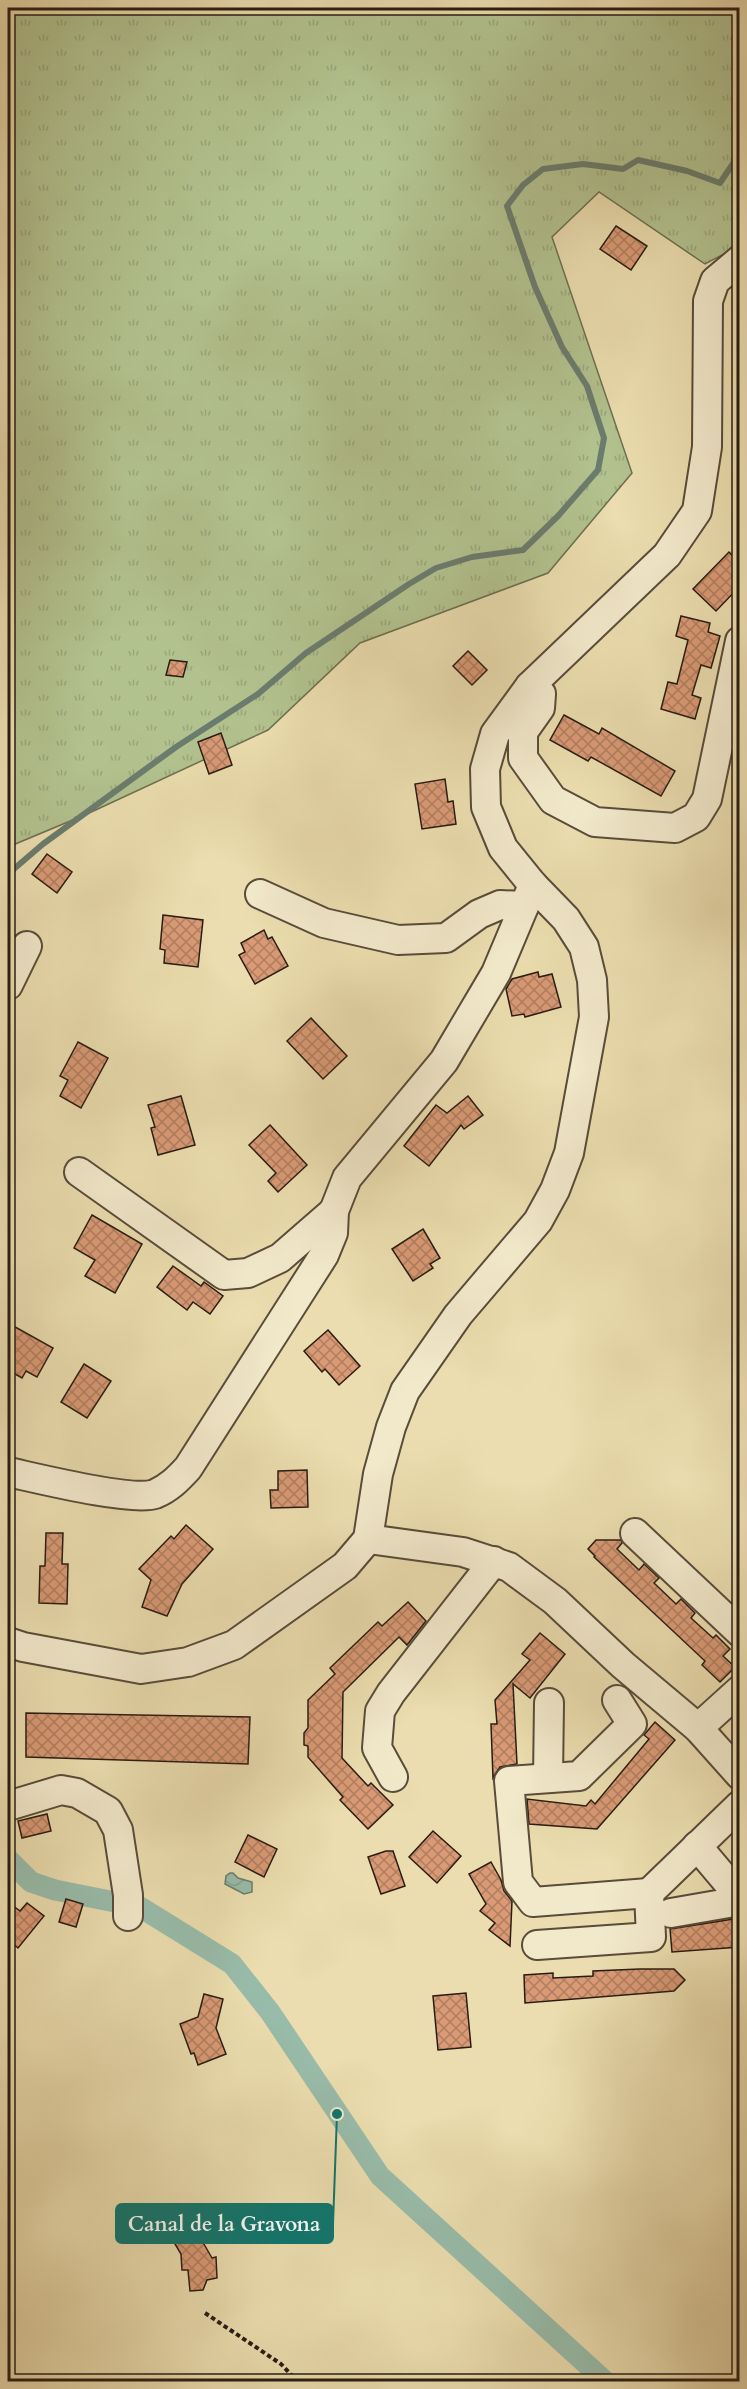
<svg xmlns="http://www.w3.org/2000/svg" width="747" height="2389" viewBox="0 0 747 2389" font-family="Cardo,serif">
<defs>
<pattern id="grass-tufts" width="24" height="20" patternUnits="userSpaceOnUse" patternTransform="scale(1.5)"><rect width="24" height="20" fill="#b2c28f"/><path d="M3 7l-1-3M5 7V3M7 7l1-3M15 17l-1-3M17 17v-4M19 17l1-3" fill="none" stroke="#99a67a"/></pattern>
<pattern id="water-waves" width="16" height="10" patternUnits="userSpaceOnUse" patternTransform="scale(1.5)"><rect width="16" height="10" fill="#98bcaa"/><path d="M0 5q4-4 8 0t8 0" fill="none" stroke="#83a191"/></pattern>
<pattern id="building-cross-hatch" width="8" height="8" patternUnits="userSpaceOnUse" patternTransform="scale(1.5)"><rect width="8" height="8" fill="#d99a75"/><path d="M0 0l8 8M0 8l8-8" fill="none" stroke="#b07d5f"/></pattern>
</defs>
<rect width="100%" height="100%" fill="#ebddaf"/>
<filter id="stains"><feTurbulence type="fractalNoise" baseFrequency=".00333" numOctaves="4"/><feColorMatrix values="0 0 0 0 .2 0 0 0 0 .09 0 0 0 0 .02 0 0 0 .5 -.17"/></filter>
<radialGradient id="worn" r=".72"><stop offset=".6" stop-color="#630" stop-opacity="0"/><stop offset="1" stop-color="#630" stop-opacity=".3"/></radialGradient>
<polygon fill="url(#grass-tufts)" stroke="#6d6f51" stroke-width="1.5" points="8,8 739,8 739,246 705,264 599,192 552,237 632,473 548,573 360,643 268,730 87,814 8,847"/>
<polygon fill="url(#water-waves)" stroke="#6b7c6e" stroke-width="1.5" points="230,1873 233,1873 238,1878 252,1882 252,1892 244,1894 225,1884 226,1876"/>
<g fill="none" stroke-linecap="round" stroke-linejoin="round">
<polyline stroke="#6b7c6e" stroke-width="6" points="8,874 43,844 176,747 258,694 306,653 409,584 436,568 472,557 523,550 558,516 598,470 604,438 587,386 562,347 535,287 507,206 523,185 543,169 583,164 623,169 638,160 687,171 720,183 740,153"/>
<polyline stroke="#98bcaa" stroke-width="21" points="8,1859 31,1882 55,1890 140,1907 232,1964 270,2012 380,2176 606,2382"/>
</g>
<g fill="url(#building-cross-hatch)" stroke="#281c13" stroke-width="1.5">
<polygon points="616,226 647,246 631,270 600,249"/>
<polygon points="729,552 740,563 740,586 716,611 693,589"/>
<polygon points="681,616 710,623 708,632 720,636 711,668 701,665 692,695 701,698 695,719 661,709 668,682 677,684 688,640 676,636"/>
<polygon points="468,651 487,670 472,685 453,666"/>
<polygon points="170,660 187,662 183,677 166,675"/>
<polygon points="564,715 599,734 602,728 675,771 661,796 591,757 588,761 550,740"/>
<polygon points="221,733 232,765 209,774 198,742"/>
<polygon points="445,779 448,802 453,801 456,824 422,829 415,784"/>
<polygon points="47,854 72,872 57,893 32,874"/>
<polygon points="163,915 203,920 198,967 164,963 165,950 160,949"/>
<polygon points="264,930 268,939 272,937 288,966 255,984 239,955 245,952 241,943"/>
<polygon points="538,972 539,977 552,974 561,1007 525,1017 524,1014 512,1016 506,989 512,979"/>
<polygon points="311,1018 347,1056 323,1079 287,1041"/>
<polygon points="78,1042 108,1058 81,1108 60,1096 68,1080 60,1076"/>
<polygon points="181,1096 195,1145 158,1155 151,1128 155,1127 148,1105"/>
<polygon points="468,1096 483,1115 464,1129 461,1125 429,1166 404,1146 436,1105 447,1113"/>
<polygon points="270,1125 307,1165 278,1192 268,1181 276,1173 249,1145"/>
<polygon points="92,1215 142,1244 115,1293 85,1276 95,1260 74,1248"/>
<polygon points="423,1229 440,1258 430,1264 433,1268 413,1281 392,1249"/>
<polygon points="173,1266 201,1286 204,1282 223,1296 210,1314 193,1302 187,1310 157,1287"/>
<polygon points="8,1323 53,1348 37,1377 26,1371 22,1378 8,1370"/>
<polygon points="328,1330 360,1366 339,1385 325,1369 322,1372 304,1351"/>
<polygon points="84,1364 111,1381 87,1418 61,1402"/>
<polygon points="307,1470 308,1507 271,1508 270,1490 278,1490 278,1471"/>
<polygon points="186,1525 213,1549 182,1584 167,1616 142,1607 151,1580 139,1569 171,1536 174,1539"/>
<polygon points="46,1533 63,1533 62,1564 68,1564 67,1604 39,1603 40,1566 45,1566"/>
<polygon points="596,1540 621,1540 622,1543 617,1549 639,1570 644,1564 659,1578 654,1583 676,1604 681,1599 695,1613 691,1618 713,1638 716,1635 730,1649 723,1656 735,1667 720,1682 702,1665 705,1661 594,1557 595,1556 588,1549"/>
<polygon points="408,1602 426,1621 407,1645 399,1637 343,1692 342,1758 368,1786 371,1783 393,1805 368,1829 340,1800 343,1797 308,1757 308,1746 304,1745 304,1733 308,1728 308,1700 335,1674 330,1668 378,1622 382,1626"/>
<polygon points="540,1633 565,1654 530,1698 513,1684 517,1764 500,1767 493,1778 491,1724 497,1724 495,1700 530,1660 522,1654"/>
<polygon points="26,1713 250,1717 248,1764 26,1757"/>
<polygon points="655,1722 675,1740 597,1829 529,1824 527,1799 586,1806 591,1800 595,1804 649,1739 644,1735"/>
<polygon points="47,1814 51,1831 22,1838 18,1821"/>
<polygon points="433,1831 461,1856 437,1883 409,1857"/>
<polygon points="248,1835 277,1849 264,1877 235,1862"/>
<polygon points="386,1851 393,1851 405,1886 381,1894 368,1857"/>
<polygon points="491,1862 501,1880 504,1891 512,1901 510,1946 489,1930 495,1923 480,1911 486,1904 469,1874"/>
<polygon points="66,1899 83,1904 76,1927 59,1922"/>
<polygon points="8,1902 20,1911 27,1903 44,1916 18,1948 8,1939"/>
<polygon points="740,1918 740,1947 672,1952 670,1929"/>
<polygon points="640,1969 674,1969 685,1980 674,1991 525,2003 524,1975 553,1973 553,1978 593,1976 593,1971"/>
<polygon points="466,1993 471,2047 438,2050 433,1996"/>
<polygon points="204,1994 223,1999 216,2028 226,2054 198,2065 194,2053 191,2054 180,2024 198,2017"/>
<polygon points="197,2232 212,2258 216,2257 217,2278 207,2280 203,2290 190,2291 188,2270 182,2270 181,2254 175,2244"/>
</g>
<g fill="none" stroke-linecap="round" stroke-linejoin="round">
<g stroke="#594c3a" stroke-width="32">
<g id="minor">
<polyline points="530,686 541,694 540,708 523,732 523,758 553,800 595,822 675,828 696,817 707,799 740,641"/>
<polyline points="260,894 324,923 398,940 446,938 479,914 500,905 524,906"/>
<polyline points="8,985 27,946"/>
<polyline points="79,1172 224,1275 248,1273 280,1258 334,1211"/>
<path d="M8 1472C36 1478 132 1502 155 1494 169 1488 178 1479 188 1468L324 1255 333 1233 334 1211 347 1178 444 1061 496 973 533 885"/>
<polyline points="635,1533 740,1632"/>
<polyline points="368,1539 463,1552 509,1567 555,1601 623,1665 698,1728 740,1775"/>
<polyline points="8,1642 23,1647 141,1669 188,1662 234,1645 345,1566 368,1539 378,1474 391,1427 405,1391 458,1315 538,1221 555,1190 569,1153 594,1017 592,980 584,947 566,919 533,885 503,848 486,807 485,769 495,734 530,686 667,555 697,511 707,447 708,301 715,281 740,260"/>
<polyline points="617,1700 632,1724 579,1776 509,1781 518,1882 533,1902 649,1893"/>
<polyline points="698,1728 740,1690"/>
<polyline points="393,1777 377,1748 380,1711 391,1693 494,1561"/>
<polyline points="548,1778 549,1703"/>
<polyline points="8,1806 61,1790 77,1793 108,1811 118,1830 128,1895 128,1916"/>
<polyline points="697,1846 740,1897"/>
<polyline points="671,1913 740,1901"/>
<polyline points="537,1945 651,1937 649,1893 740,1805"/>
</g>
</g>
<polyline stroke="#281c13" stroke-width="4" stroke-dasharray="4.5 3" stroke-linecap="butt" points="205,2313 281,2364 298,2382"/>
<use href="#minor" stroke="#f2e9cb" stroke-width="28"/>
</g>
<path fill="none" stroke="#0f766e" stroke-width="2" d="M337 2114L333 2224"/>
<circle fill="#0f766e" stroke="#f2e9cb" stroke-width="2" cx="337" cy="2114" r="6"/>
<rect fill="#0f766e" stroke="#0f766e" stroke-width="2" x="116" y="2204" width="217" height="39" rx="6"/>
<g font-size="21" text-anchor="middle" font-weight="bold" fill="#fff">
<text x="224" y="2231">Canal de la Gravona</text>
</g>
<rect width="747" height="2389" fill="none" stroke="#ebddaf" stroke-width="30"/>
<rect x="9" y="9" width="729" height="2371" fill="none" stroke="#281c13" stroke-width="3"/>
<rect x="15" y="15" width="717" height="2359" fill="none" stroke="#281c13" stroke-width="1.5"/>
<rect width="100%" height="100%" filter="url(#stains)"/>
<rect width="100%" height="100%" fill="url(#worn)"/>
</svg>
